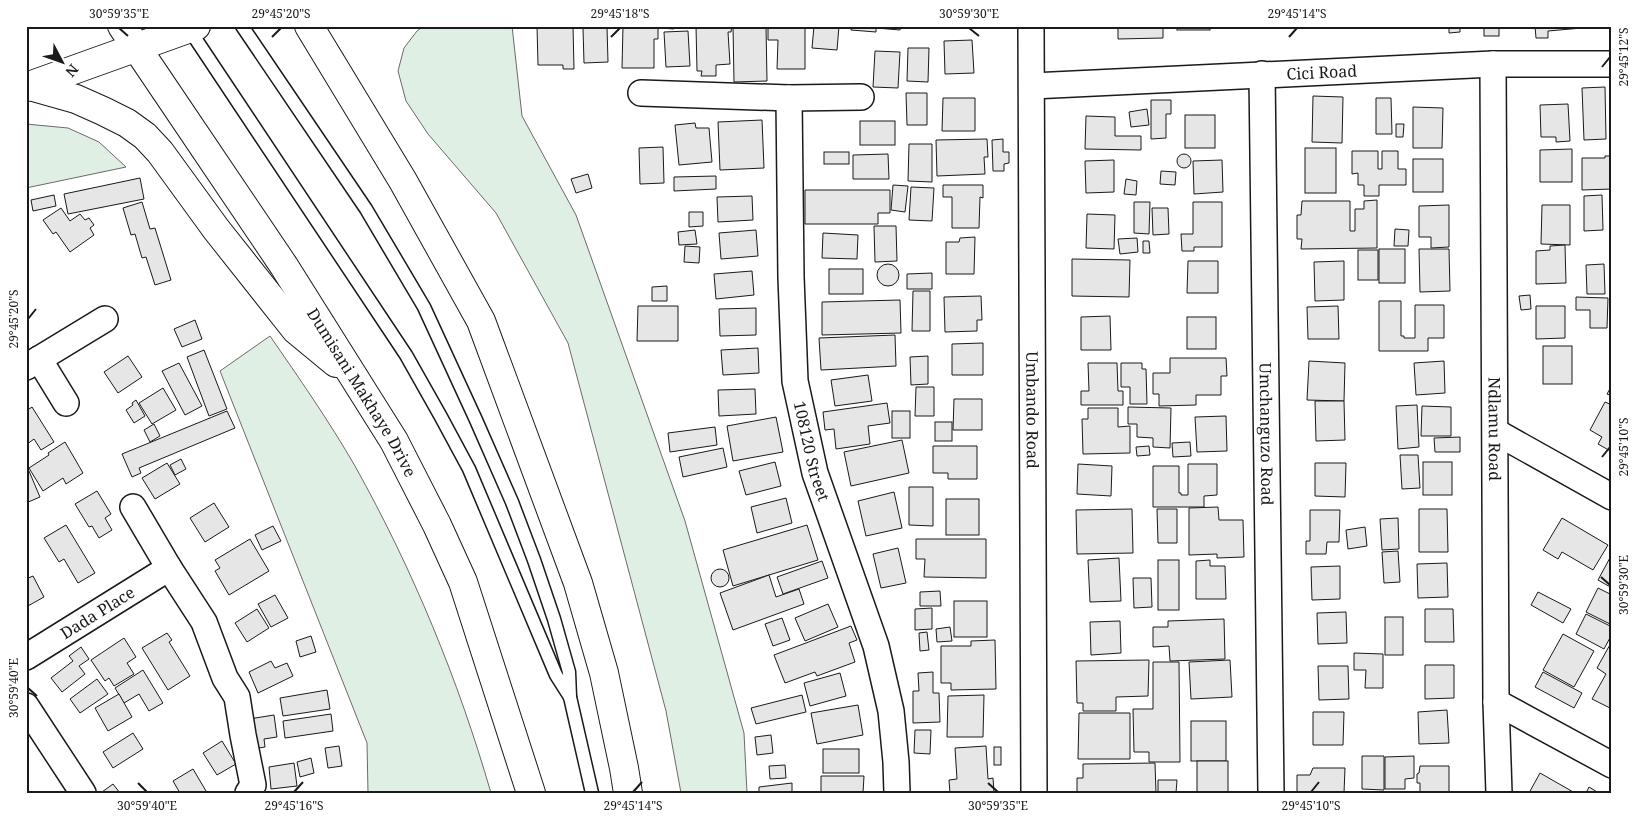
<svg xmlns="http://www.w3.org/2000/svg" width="1638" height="819" viewBox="0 0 1638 819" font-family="'Noto Serif',serif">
<rect width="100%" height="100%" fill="#fff"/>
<g fill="#e0efe3" stroke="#6a6a6a">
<polygon points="424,26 512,26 522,116 576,215 685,521 744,733 747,793 681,793 666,711 568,343 496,213 428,134 406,101 398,71 404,48 417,31"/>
<polygon points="26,124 68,128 99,142 126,167 26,188"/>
<path d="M270 336C299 378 329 421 355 466 413 570 458 679 491 793H368L367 743 220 371Z"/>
</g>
<g fill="#e6e6e6" stroke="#1a1a1a">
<polygon points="537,26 573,26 574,69 563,69 563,65 538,65"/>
<polygon points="623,26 658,26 658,39 654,39 654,68 622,68"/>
<polygon points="660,26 674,26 674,29 660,28"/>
<polygon points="696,26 732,26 731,32 728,32 730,64 716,65 716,76 701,76 702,71 697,71"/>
<polygon points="733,26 766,26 767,81 734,82"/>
<polygon points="768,26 805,26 805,69 777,69 778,40 768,40"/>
<polygon points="814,26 839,26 837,50 812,48"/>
<polygon points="851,26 901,26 900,30 876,28 876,32 851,30"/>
<polygon points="949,26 982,26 982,27 949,28"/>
<polygon points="1118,26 1163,26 1163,38 1118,39"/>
<rect x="1177" y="26" width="33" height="4"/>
<polygon points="1423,26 1460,26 1460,32 1449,33 1449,26"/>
<rect x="1484" y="26" width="15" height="10"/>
<polygon points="1535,26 1582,26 1582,28 1548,31 1548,38 1536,38"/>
<polygon points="607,27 608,62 584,63 583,28"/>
<polygon points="688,31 690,66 666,67 664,32"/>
<polygon points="972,40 974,73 945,74 944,41"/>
<polygon points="908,48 929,48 928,82 907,81"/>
<polygon points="875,51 900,52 898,88 873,87"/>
<polygon points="1605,87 1606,139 1584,140 1582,88"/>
<polygon points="906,93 927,93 927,125 907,125"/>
<polygon points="1313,96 1343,97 1342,143 1312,142"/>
<polygon points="943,98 975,98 975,131 942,131"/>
<polygon points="1376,98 1391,98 1392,134 1376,134"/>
<polygon points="1151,100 1171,100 1171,114 1166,114 1166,138 1151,139"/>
<polygon points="1568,104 1570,141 1556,142 1556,137 1541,137 1540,105"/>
<polygon points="1413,107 1443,108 1442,148 1413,148"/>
<polygon points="1147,109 1149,125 1131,127 1129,112"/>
<rect x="1185" y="115" width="30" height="33"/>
<polygon points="1086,116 1115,117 1115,136 1141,136 1141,150 1085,149"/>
<polygon points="762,120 764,168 720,170 718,122"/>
<rect x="860" y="121" width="35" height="24"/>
<polygon points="695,123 696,128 709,128 712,162 679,165 675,125"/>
<polygon points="1396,124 1404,124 1403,137 1396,137"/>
<polygon points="987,139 988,157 984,157 985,174 937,176 936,140"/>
<polygon points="1003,139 1003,152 1009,152 1009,163 1004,164 1004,171 993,171 992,140"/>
<polygon points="909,144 932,144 932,182 908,181"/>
<polygon points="663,147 664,183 640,184 639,148"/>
<rect x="1305" y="148" width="31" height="45"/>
<polygon points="1572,149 1572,182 1540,182 1540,150"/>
<polygon points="1352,151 1378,151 1378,169 1382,169 1382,151 1398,151 1398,169 1406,169 1406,185 1379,185 1379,196 1364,196 1364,185 1358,185 1358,173 1352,174"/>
<rect x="824" y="152" width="25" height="12"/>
<polygon points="888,154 889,179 853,179 853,155"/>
<circle cx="1184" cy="161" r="7"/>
<polygon points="1605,156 1612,156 1612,189 1582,190 1582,158 1605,158"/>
<rect x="1413" y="159" width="30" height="33"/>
<polygon points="1114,160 1114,192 1086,193 1085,161"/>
<polygon points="1222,160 1223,192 1194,194 1193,161"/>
<polygon points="1161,171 1176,172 1175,185 1160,184"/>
<polygon points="588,174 592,188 576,193 571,179"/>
<polygon points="716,176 716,189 674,191 674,177"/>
<polygon points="140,178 144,199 68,214 64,194"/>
<polygon points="1126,179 1137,181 1136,195 1124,194"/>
<polygon points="893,185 908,186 905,212 891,210"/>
<polygon points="943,185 983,185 983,198 980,197 979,228 952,228 952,197 943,197"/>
<polygon points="911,187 934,188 932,221 909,220"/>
<polygon points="805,190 890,190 890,213 878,213 878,224 805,224"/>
<polygon points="54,195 56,206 33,211 31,200"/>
<polygon points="1602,195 1603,230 1584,231 1584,196"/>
<polygon points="752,196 753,220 718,222 717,197"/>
<polygon points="1377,200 1377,248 1301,249 1302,239 1297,239 1297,215 1301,215 1302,201 1350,201 1350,231 1355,231 1355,209 1364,209 1364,201"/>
<polygon points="142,202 150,229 155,228 171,280 155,285 146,257 142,258 135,234 131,235 123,208"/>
<polygon points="1134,202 1150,202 1149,234 1134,233"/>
<polygon points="1193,202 1222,202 1222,247 1194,247 1194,251 1182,251 1181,234 1193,234"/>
<polygon points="1449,205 1449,247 1431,248 1431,237 1419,237 1419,206"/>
<polygon points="1542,205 1570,205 1570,245 1541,244"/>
<polygon points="61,208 70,221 80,214 85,220 89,218 94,225 90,228 94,235 70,252 56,232 53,234 43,220"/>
<polygon points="1152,208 1168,208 1169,234 1153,235"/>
<polygon points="689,212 703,212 703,226 689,227"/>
<polygon points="1087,214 1115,215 1114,249 1086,248"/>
<polygon points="874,226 896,226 897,261 875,262"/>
<polygon points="1395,229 1409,230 1408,246 1394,246"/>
<polygon points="695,230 697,244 679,245 678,232"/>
<polygon points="756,230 758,256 721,259 719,233"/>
<polygon points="823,233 858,235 857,259 822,258"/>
<polygon points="975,237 974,274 946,274 946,242 959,242 960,238"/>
<polygon points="1137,238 1138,252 1120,254 1118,239"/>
<polygon points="1143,241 1149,241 1150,253 1143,253"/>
<polygon points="1565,245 1566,283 1536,284 1536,251 1550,250 1550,246"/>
<polygon points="685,246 700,247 699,263 684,262"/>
<rect x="1379" y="249" width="26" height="34"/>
<polygon points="1419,249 1449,249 1450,291 1420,292"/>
<rect x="1358" y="250" width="20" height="30"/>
<polygon points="1072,259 1130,260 1129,297 1072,296"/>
<polygon points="1188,261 1218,261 1218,293 1187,293"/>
<polygon points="1344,261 1344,300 1315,301 1314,262"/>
<circle cx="888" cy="275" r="11"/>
<polygon points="1604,264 1605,294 1587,294 1586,265"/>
<rect x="829" y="269" width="34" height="25"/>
<polygon points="752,271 754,295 716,299 714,274"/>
<polygon points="932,273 932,289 907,289 907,274"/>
<polygon points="667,286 667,301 652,301 652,287"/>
<polygon points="913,291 930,291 930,331 912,331"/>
<polygon points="1530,295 1531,309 1521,310 1519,296"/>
<polygon points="981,296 982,320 977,320 977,331 945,332 944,297"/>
<polygon points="1576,297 1608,298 1607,328 1590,328 1590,310 1576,310"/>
<polygon points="900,300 901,333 822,335 822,302"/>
<polygon points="1379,301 1401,301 1401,336 1404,336 1404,338 1415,338 1415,305 1444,305 1444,338 1428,338 1428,351 1379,351"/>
<polygon points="638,306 678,306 678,341 637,341"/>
<polygon points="1338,306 1339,339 1308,339 1307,307"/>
<polygon points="1536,306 1565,306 1565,338 1536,339"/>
<polygon points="756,308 756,335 720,336 719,309"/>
<polygon points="1110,316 1111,350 1081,350 1081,317"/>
<rect x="1187" y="317" width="29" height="32"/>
<polygon points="195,320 202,339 182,347 174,329"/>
<polygon points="895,335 896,366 821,370 819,338"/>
<polygon points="983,343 983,375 952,375 952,344"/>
<rect x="1543" y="346" width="29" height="38"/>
<polygon points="758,348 759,373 723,375 721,350"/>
<polygon points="204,350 227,409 209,416 187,357"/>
<polygon points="128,356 142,377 118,393 104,372"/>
<polygon points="928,356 928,384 911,385 910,357"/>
<polygon points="1170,358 1226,358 1227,376 1221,376 1221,395 1196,395 1196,405 1159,406 1159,394 1153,394 1153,373 1170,373"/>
<polygon points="1309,361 1345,363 1344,401 1307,400"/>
<polygon points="1444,361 1445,393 1416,395 1414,363"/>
<polygon points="179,363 202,406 185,415 162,371"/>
<polygon points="1088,363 1117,363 1118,391 1123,391 1123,405 1081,405 1081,391 1089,391"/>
<polygon points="1121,363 1142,363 1142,369 1146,369 1147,404 1130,404 1130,387 1121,387"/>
<polygon points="868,375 872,401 835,406 831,380"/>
<polygon points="1612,385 1612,396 1607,394"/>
<polygon points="916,387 934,387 934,416 915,416"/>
<polygon points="163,388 176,410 152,424 139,403"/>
<polygon points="755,389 756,414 719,416 718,390"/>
<polygon points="954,399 982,399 982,430 953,430"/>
<polygon points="136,400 145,416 134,423 126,410 133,405 132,403"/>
<polygon points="1315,401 1344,401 1345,440 1316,441"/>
<polygon points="1605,402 1612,405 1612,452 1598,444 1602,437 1590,430"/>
<polygon points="887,403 890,423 868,426 870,444 836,449 834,429 825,430 823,412"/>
<polygon points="1417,405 1419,447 1398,449 1396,406"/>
<polygon points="1422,406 1451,407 1451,436 1421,436"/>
<polygon points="32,407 54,442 41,450 34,439 26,445 26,411"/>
<polygon points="1128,407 1171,408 1170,448 1153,447 1153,438 1137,437 1137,424 1128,424"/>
<polygon points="1088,408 1118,408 1118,427 1130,426 1130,453 1083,454 1082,419 1088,419"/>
<polygon points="227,411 235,428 139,468 141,473 132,477 122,454"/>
<rect x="892" y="411" width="18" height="27"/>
<polygon points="1226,416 1227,451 1197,452 1195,417"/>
<polygon points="776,417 783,452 733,461 727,426"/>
<rect x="935" y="422" width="17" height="19"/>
<polygon points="154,424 160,436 150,442 144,430"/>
<polygon points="715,427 717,445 670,452 668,433"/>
<polygon points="1460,437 1460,452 1435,452 1434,438"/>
<polygon points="902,440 909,473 851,486 844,452"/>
<polygon points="65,442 83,473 66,484 63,478 43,491 29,468 49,455 48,453"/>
<polygon points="1190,442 1191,456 1173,457 1172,443"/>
<polygon points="933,446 977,446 977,479 948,479 948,473 933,473"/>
<polygon points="1149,446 1150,455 1137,456 1136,447"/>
<polygon points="723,448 727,467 683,477 679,457"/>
<polygon points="1400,455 1418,455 1420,488 1402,489"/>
<polygon points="181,459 186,469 175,475 170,465"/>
<polygon points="775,462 781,486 746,495 739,471"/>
<rect x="1423" y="462" width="29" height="33"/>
<polygon points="167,463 180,484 155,499 142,478"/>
<polygon points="1315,463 1346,463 1345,497 1315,496"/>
<polygon points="26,464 40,497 26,503"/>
<polygon points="1078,464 1112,466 1111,496 1077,494"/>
<polygon points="1188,464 1217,464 1217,495 1204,496 1204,507 1153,507 1153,466 1179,466 1179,493 1181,493 1181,495 1188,495"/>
<polygon points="909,487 933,487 933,526 909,525"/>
<polygon points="97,491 111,514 105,518 112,530 99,538 92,526 89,527 75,504"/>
<polygon points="894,492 902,528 866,536 858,501"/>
<polygon points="786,498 792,523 757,533 751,507"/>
<rect x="946" y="499" width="33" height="36"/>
<polygon points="214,503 229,527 205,542 190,518"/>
<polygon points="1218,507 1219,520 1243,520 1244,557 1217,558 1217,554 1189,555 1189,508"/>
<polygon points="1132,509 1133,553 1077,554 1076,510"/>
<polygon points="1157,509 1177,509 1177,543 1158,543"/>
<polygon points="1419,509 1447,509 1448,552 1419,552"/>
<polygon points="1310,510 1340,510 1339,542 1327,542 1326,554 1306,554 1306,541 1310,541"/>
<polygon points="1398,518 1399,549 1382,550 1380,519"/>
<polygon points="1562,518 1608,545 1593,570 1562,552 1558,559 1543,550"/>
<polygon points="66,525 95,573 78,583 64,559 59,562 44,538"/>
<polygon points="807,525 818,560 733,586 723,550"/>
<polygon points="273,526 281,541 262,550 255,535"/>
<polygon points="1365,527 1367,546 1348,549 1346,530"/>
<polygon points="250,539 269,571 229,595 215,571 220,568 215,560"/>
<polygon points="916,539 986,539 986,578 924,577 925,559 916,559"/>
<polygon points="898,548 906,583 881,588 873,554"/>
<polygon points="1398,551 1400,582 1384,583 1382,552"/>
<polygon points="1612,554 1612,588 1598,580"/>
<polygon points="1119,558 1121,601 1090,602 1088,560"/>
<rect x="1158" y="560" width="21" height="50"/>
<polygon points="1210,560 1210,566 1225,566 1226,599 1196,599 1196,561"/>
<polygon points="822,561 828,578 783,594 777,577"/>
<polygon points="1447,563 1448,597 1418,598 1417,564"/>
<polygon points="1340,566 1340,599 1312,600 1311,567"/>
<circle cx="720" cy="578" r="9"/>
<polygon points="769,575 776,597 799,589 804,604 733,630 720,593"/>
<polygon points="33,576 44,597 26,607 26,579"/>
<polygon points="1133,578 1151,578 1152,607 1134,608"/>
<polygon points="1598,588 1612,595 1612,625 1586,612"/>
<polygon points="940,591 941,606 920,606 920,592"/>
<polygon points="1538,592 1571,609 1563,623 1531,605"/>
<polygon points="275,595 288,618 271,627 258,604"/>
<rect x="954" y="601" width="33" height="36"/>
<polygon points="828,604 838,627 805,641 795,618"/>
<polygon points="932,608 932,629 915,630 915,609"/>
<polygon points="257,609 269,628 247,642 235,623"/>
<polygon points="1425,609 1453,609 1454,642 1425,642"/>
<polygon points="1346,612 1347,643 1318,644 1317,613"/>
<polygon points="1586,614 1612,627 1612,634 1604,649 1576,634"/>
<rect x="1385" y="617" width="18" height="38"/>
<polygon points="782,618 790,640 773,646 765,624"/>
<polygon points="1224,619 1225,659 1170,661 1169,646 1153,647 1153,627 1168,627 1168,621"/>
<polygon points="1120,621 1121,653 1091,655 1090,622"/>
<polygon points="851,626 857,640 849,643 855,662 817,676 815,672 785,683 774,655"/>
<polygon points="950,627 952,641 937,642 936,629"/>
<polygon points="927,632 929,650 920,651 919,633"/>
<polygon points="167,633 172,640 169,642 190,676 168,690 142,648"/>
<polygon points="1563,634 1594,651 1574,687 1543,670"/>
<polygon points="311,636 316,652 300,657 296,641"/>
<polygon points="124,638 136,657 127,663 134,674 114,686 109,678 105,681 91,660"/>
<polygon points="995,640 996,689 951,690 951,683 941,683 941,646 971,646 971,641"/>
<polygon points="1612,641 1612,709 1592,699 1606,674 1597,668"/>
<polygon points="81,647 89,659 79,666 85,674 62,692 51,678 73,661 69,656"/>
<polygon points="1354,653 1383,654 1383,688 1365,688 1366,670 1354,670"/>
<polygon points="1149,660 1148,696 1116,697 1116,711 1083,711 1083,703 1077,703 1076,661"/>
<polygon points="1230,660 1232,697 1191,699 1189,662"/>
<polygon points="271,661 275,668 287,663 293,676 258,693 249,672"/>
<polygon points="1153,662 1179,662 1180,762 1149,762 1149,752 1134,752 1133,709 1153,709"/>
<polygon points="1425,665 1454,665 1454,698 1425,699"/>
<polygon points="1318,666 1348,666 1349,699 1319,700"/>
<polygon points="143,670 163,703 149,711 139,694 124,703 115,688"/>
<polygon points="933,672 933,693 939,693 940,722 913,723 913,691 919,691 918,673"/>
<polygon points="1543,672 1582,693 1574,708 1535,687"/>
<polygon points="840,673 846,696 810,706 804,683"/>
<polygon points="97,679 108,694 80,713 70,699"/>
<polygon points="327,690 330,709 283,716 280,698"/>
<polygon points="119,694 132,717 108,731 95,708"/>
<polygon points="802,695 806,712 756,724 751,708"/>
<polygon points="984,695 983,737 947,737 948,696"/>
<polygon points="858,705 863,735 817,744 811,713"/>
<polygon points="1447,710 1449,743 1419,744 1418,712"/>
<polygon points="1313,712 1344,712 1343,745 1313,745"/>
<polygon points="1079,713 1130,713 1130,759 1078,759"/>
<polygon points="331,714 333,731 285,738 283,721"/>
<polygon points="274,715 277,737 264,739 265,747 253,749 249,719"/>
<rect x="1191" y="721" width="35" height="40"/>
<polygon points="915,730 931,730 930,754 914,753"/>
<polygon points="133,733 143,749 113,768 103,752"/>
<polygon points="771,735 773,753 757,755 755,737"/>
<polygon points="222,741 236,764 217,775 203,753"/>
<polygon points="339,746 342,766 328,768 325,748"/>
<polygon points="986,746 988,779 993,778 994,792 950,793 949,780 957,779 955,748"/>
<rect x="994" y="747" width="7" height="18"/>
<rect x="823" y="749" width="36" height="24"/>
<polygon points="1362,756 1384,756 1384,790 1362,789"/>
<polygon points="1414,756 1414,778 1405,779 1405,789 1385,789 1385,757"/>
<polygon points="311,758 314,773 300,777 297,762"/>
<rect x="1197" y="761" width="31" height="32"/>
<polygon points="294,763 297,786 271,789 269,767"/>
<polygon points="1155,763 1156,793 1077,793 1077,778 1083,778 1083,764"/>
<polygon points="785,765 786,778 770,779 769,766"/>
<polygon points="1420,766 1449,766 1449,793 1420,793 1420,783 1417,783 1417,774 1419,773"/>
<polygon points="1313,768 1345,768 1344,793 1297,793 1297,775 1310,775"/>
<polygon points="193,769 206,791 203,793 180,793 173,781"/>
<polygon points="1540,773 1575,793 1529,793"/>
<polygon points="821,776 864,776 863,793 821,793"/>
<polygon points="1158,780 1177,780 1176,793 1158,793"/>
<polygon points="792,783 792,793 759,793 759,787"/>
<polygon points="113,784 120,793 102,792"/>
<polygon points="1589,787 1599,793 1586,793"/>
</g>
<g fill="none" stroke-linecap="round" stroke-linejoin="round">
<g stroke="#1a1a1a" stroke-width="15">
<g id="lane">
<polyline points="187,26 406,355 441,417 469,469 556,675 570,697"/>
<polyline points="242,26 366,209 424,307 476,420 512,502 534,560 554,619 569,672 570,697 592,793"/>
</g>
</g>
<g stroke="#1a1a1a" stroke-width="28">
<g id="street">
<path id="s1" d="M1031 26 1034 793"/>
<path id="s2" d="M1493 64 1496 702 1499 793"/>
<path id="s3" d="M1262 74 1271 793"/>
<path id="s4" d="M1032 86 1493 64H1612"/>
<polyline points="641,93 789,98 861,97"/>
<path id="s5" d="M789 98 791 277 795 381 815 473 876 646 891 711 896 762 897 793"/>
<polyline points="39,359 66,403"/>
<polyline points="26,367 105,319"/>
<polyline points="1496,432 1612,497"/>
<polyline points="133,507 169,568 204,622 225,678 237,697 243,735 253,785 248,793"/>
<path id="s6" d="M26 657 169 568"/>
<polyline points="1496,702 1612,765"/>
<polyline points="26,706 83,793"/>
</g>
</g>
<g stroke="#1a1a1a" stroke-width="30">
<polyline id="secondary" points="26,87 196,26"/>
</g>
<g stroke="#1a1a1a" stroke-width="30">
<g id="primary">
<path id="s7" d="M122 26 284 266 394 441 437 525 463 582 531 793"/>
<polyline points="309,26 403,181 481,321 578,583 604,673 624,768 628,793"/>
<polyline points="30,86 76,99 103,111 127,123 145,136 160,152 216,229 296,330 336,363"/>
</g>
</g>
<use href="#lane" stroke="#fff" stroke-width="12"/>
<use href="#street" stroke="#fff" stroke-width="25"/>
<use href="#secondary" stroke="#fff" stroke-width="28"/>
<use href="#primary" stroke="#fff" stroke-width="28"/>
</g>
<path fill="none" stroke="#1a1a1a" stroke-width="2" d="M119 28 128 36M969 28 979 36M272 37 281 28M611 37 620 28M1289 37 1297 28M1602 67 1610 57M28 319 36 309M1602 457 1610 447M1601 577 1610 585M28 688 37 696M138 783 147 792M988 783 998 792M294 792 303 782M633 792 642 782M1311 792 1319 782"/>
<g text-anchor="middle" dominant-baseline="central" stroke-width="4" stroke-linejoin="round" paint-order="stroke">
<g font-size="16" fill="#1a1a1a" stroke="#fff">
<text stroke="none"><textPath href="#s4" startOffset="290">Cici Road</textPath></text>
<text stroke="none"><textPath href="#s7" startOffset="438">Dumisani Makhaye Drive</textPath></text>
<text stroke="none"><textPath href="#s1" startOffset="384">Umbando Road</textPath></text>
<text stroke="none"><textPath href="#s2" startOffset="365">Ndlamu Road</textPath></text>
<text stroke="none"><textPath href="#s3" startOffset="360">Umchanguzo Road</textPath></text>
<text stroke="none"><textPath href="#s5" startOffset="355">108120 Street</textPath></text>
<text stroke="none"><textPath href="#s6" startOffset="84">Dada Place</textPath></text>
</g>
</g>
<rect width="1638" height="819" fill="none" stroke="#ffffff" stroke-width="55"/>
<g transform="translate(62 62) rotate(131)" stroke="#ffffff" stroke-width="4" paint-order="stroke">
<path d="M0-4L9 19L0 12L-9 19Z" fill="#1a1a1a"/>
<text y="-8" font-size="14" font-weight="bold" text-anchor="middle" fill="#1a1a1a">N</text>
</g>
<rect x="28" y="28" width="1582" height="764" fill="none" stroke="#1a1a1a" stroke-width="2"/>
<g font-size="12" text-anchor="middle" fill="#1a1a1a">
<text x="119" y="18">30°59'35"E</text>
<text x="281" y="18">29°45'20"S</text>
<text x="620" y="18">29°45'18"S</text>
<text x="969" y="18">30°59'30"E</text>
<text x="1297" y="18">29°45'14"S</text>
<text transform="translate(1624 57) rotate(-90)" y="4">29°45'12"S</text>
<text transform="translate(14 319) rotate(-90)" y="4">29°45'20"S</text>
<text transform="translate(1624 447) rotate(-90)" y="4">29°45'10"S</text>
<text transform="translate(1624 585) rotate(-90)" y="4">30°59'30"E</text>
<text transform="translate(14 688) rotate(-90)" y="4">30°59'40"E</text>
<text x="147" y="810">30°59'40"E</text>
<text x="294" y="810">29°45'16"S</text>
<text x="633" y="810">29°45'14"S</text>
<text x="998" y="810">30°59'35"E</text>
<text x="1311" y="810">29°45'10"S</text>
</g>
</svg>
